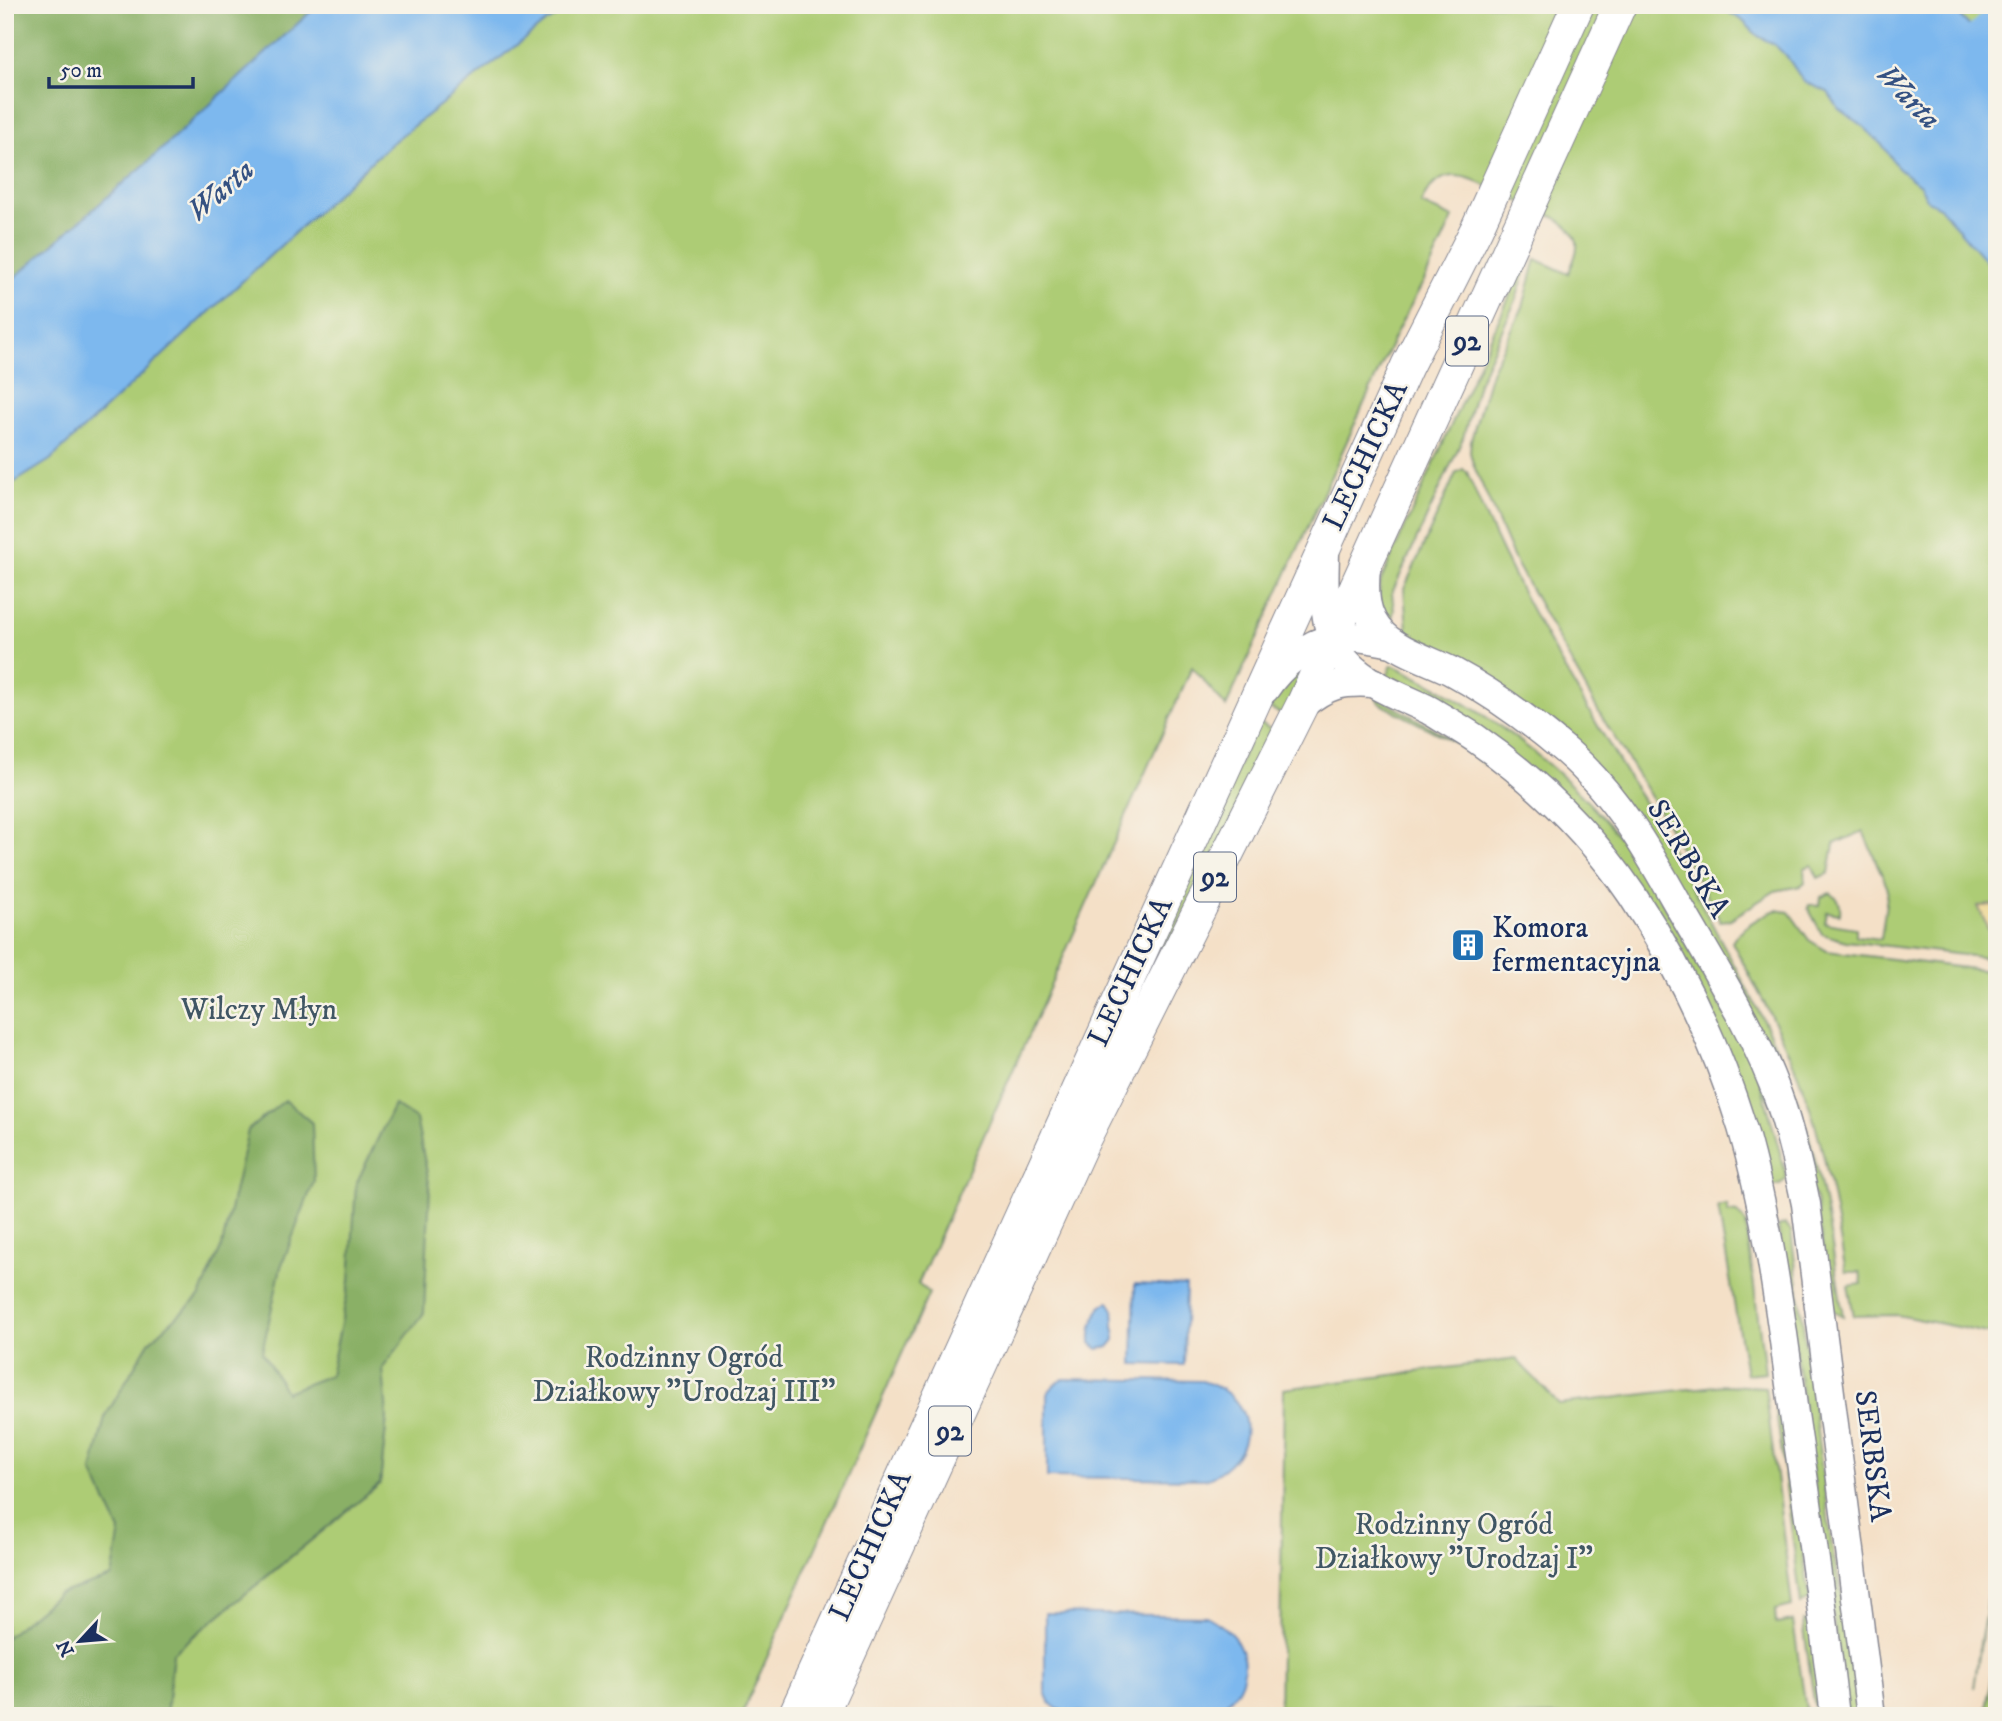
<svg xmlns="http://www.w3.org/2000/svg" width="2002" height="1721" viewBox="0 0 2002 1721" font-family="'IM FELL DW Pica',serif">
<rect width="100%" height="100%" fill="#f7f3e8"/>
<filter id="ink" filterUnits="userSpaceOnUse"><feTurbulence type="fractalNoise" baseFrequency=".0143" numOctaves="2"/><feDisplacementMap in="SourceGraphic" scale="14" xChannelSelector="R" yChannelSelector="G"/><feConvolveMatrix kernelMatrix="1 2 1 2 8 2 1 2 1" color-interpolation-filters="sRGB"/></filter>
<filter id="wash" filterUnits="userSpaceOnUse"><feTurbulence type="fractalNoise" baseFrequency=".00686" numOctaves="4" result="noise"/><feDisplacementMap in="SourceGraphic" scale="28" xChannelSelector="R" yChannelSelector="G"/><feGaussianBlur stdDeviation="1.57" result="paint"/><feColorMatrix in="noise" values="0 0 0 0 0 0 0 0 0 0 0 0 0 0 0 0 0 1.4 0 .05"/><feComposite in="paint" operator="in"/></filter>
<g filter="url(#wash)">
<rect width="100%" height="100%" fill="#f4e0c7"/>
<g fill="#adcc74" stroke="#647e69" stroke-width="2">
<path d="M578 5H1716L1742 20 1758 36 1775 44 1788 58 1804 82 1828 92 1839 109 1864 127 1884 147 1899 169 1920 185 1928 201 1940 207 1997 274V959L1846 941 1822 934 1808 908 1809 905H1820L1821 897 1830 893C1839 898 1841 904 1840 914L1827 912 1825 923 1856 928V936L1881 939 1888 889 1863 831 1834 844 1829 873 1818 878 1812 865 1804 868 1805 882 1800 886 1775 891 1729 920 1720 921 1665 820 1597 709 1514 559 1473 464 1470 452 1471 440 1491 372 1523 307 1536 259 1568 274C1580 247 1584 236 1556 218L1471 179C1448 171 1430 180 1421 204L1453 218 1426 277 1397 331 1226 707 1192 667 918 1284 929 1293 741 1716H166L173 1653 380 1484 387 1417 383 1379 5 1716V488L50 460 389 145 546 22Z"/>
<polygon points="1949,5 1997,5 1997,54"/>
<path d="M1525 262 1528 264 1515 302 1478 383 1463 438 1392 593 1394 611 1389 626C1379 614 1377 595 1381 580Z"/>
<path d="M1463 469 1467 472C1515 595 1587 707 1655 821 1678 859 1698 898 1719 937 1745 985 1772 1033 1792 1084 1820 1158 1831 1238 1843 1316L1834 1311 1830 1301 1816 1200 1636 815 1404 637 1407 630 1404 589 1456 473Z"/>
<polygon points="1306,662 1285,716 1264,705"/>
<path d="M1392 665C1496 712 1586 784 1650 879L1758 1073 1787 1178C1783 1184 1779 1187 1771 1185L1638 886 1386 678Z"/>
<polygon points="1376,696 1489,760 1550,817 1513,785 1456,743 1379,703"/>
<polygon points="1258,722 1276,732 1118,1045 1113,1043"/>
<path d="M1776 910 1789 912 1809 940 1827 951 1997 972V1335L1897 1315 1854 1316 1848 1286 1862 1284 1860 1272H1846C1836 1218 1828 1163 1811 1111 1792 1051 1761 997 1732 942 1742 926 1759 917 1776 910Z"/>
<polygon points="1727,1205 1728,1212 1738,1213 1746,1223 1765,1372 1746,1374 1718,1207"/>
<polygon points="1785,1224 1791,1231 1832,1548 1852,1644 1861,1716 1847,1716 1778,1227"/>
<polygon points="1516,1359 1559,1404 1724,1385 1765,1387 1792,1606 1775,1610 1776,1624 1793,1621 1807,1716 1279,1716 1284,1389"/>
<polygon points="1776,1390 1779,1390 1810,1599 1801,1604 1776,1409"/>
<path d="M1997 1575V1600C1979 1616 1978 1665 1974 1688L1990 1581Z"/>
<polygon points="1803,1621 1812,1623 1826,1716 1816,1716"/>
<polygon points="1994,1658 1997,1658 1997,1716 1985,1716"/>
</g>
<g fill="#8ab066" stroke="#527062" stroke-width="2">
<polygon points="5,5 318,5 149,161 5,286"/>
<polygon points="285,1100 312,1123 314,1181 281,1267 262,1352 286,1392 330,1375 350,1281 356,1184 394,1105 416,1119 430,1187 424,1313 383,1368 387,1417 380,1484 173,1653 166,1716 5,1716 5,1638 58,1594 112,1577 120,1531 92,1471 105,1417 149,1342 200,1296 222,1246 248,1130"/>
</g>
<polygon fill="#eeda9e" stroke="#84847e" stroke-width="2" points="1997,905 1997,950 1978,906"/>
<g fill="#7db8ee" stroke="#4c74a6" stroke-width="2">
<polygon points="318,5 578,5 546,22 389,145 50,460 5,488 5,286 149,161"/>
<polygon points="1716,5 1949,5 1997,54 1997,274 1940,207 1928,201 1920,185 1899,169 1884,147 1864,127 1839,109 1828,92 1804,82 1788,58 1775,45 1758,36 1742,20"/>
<polygon points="1135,1284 1186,1286 1184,1365 1133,1364"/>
<path d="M1109 1302 1113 1308 1115 1340 1109 1347 1098 1349 1091 1343C1090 1331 1095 1305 1109 1302Z"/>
<path d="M1063 1379 1202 1381C1260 1397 1259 1457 1206 1479L1047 1477V1394L1055 1384Z"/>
<path d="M1045 1613 1206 1616C1228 1628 1245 1642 1244 1669 1243 1687 1231 1703 1214 1710 1195 1718 1087 1714 1062 1711 1052 1707 1048 1702 1045 1691Z"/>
</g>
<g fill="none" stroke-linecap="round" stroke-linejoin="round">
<polyline stroke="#7db8ee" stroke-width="35" points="1942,66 1982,38 1997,22"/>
</g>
</g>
<g filter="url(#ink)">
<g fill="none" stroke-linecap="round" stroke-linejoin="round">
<g stroke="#888892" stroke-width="31">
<g id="secondary">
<path d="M1325 546C1325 582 1320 620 1339 652 1357 682 1399 695 1429 710 1444 719 1460 728 1475 738 1537 781 1590 833 1632 895 1679 966 1717 1046 1742 1127 1769 1220 1781 1318 1794 1414 1809 1514 1823 1615 1835 1716"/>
<path d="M1366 566C1364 591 1363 615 1383 635 1399 651 1432 661 1453 672 1494 694 1531 721 1566 751 1616 794 1648 851 1680 908 1716 971 1756 1033 1780 1102 1791 1135 1799 1170 1806 1204L1871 1716"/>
<path d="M1265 689C1280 667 1306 643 1334 638 1353 634 1374 640 1393 643"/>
<path d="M1302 705C1328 684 1341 681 1374 683"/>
</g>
</g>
<g stroke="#888892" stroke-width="34">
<g id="primary">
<polyline points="794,1716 1407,366 1477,228 1578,5"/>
<polyline points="821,1716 1081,1146 1302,705 1620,5"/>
</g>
</g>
<use href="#secondary" stroke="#fff" stroke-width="28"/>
<use href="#primary" stroke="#fff" stroke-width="32"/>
</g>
</g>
<defs>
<g id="building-square" transform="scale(1.75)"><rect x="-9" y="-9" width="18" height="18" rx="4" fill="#1f6fb2" stroke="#f7f3e8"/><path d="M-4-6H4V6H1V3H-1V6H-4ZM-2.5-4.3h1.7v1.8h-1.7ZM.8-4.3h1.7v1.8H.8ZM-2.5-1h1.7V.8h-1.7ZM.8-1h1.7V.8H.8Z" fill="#fff"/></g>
</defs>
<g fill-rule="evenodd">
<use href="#building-square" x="1468" y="945"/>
</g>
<g text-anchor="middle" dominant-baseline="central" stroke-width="5" stroke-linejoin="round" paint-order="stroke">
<g fill="#f7f3e8" stroke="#5d6a87" stroke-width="2">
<rect x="1446" y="316.5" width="42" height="49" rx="5"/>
<rect x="1194" y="852.5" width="42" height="49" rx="5"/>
<rect x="929" y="1406.5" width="42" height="49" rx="5"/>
</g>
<g font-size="28" font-weight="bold" fill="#1b2f5e">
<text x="1467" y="341">92</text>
<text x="1215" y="877">92</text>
<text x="950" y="1431">92</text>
</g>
<g font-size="30" fill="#1b2f5e" stroke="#f7f3e8">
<text transform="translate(1366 456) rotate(-65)">LECHICKA</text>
<text transform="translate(1688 859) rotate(59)">SERBSKA</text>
<text transform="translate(1131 972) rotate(-65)">LECHICKA</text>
<text transform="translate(1872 1456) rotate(83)">SERBSKA</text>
<text transform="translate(871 1546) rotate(-66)">LECHICKA</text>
</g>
<g font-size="30" fill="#1b2f5e" stroke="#f7f3e8" text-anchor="start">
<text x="1492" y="928">Komora<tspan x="1492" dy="34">fermentacyjna</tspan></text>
</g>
<g font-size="30" fill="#405664" stroke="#f7f3e8">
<text x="259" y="1010">Wilczy Młyn</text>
<text x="684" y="1358">Rodzinny Ogród<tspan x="684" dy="34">Działkowy "Urodzaj III"</tspan></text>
<text x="1454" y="1525">Rodzinny Ogród<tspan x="1454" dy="34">Działkowy "Urodzaj I"</tspan></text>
</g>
<g font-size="32" font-style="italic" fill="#345182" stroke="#f7f3e8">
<text transform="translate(1908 97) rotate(46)">Warta</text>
<text transform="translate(221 191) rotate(-41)">Warta</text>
</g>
</g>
<rect width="2002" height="1721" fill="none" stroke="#f7f3e8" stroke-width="28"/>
<g transform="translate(80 1641) rotate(244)" stroke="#f7f3e8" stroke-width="5" paint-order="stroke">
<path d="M0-5L12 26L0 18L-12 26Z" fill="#1b2f5e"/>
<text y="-10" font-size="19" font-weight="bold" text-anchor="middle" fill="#1b2f5e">N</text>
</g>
<path d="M49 77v10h144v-10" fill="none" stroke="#1b2f5e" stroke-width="3.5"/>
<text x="60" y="77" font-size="21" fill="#1b2f5e" stroke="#f7f3e8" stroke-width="5" paint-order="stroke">50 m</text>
</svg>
